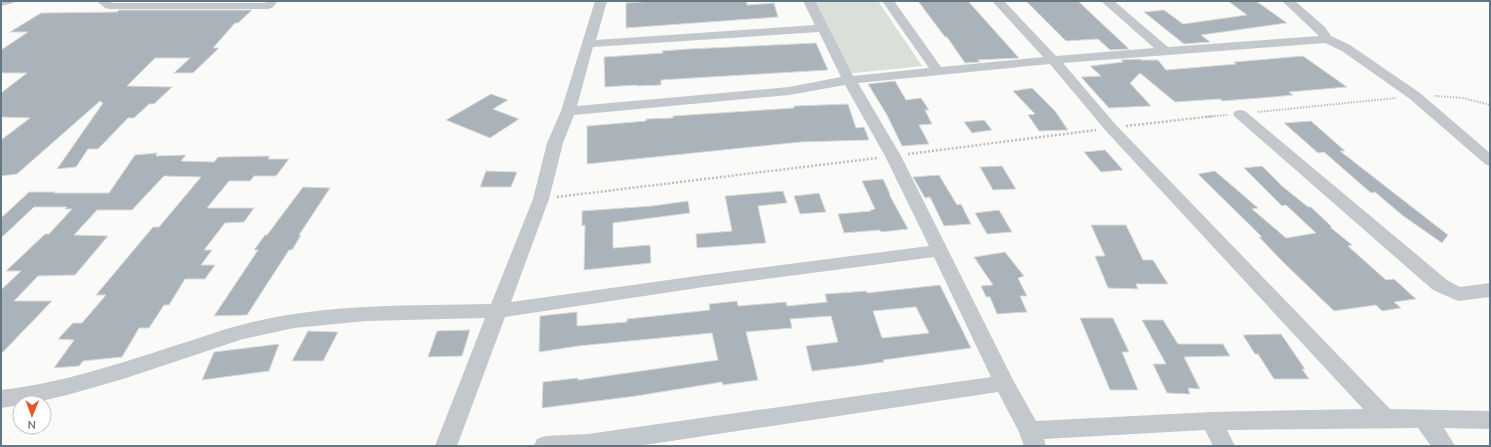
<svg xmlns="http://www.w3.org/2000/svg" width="1491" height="447" viewBox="0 0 1491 447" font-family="Mulish,sans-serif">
<rect width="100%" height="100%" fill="#fafaf8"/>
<polygon fill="#dadfd7" points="806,1 878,1 922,66 845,74"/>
<g fill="#aab3b9" stroke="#dcdcda" fill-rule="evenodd">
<polygon points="653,1 747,1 747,5 774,3 778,17 626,28 626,3"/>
<polygon points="918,1 968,1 1019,58 978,60 980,62 965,63 947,37 945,37"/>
<polygon points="1026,1 1078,1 1129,49 1110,50 1098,39 1066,41"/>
<polygon points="1228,1 1256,1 1287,23 1201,35 1210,42 1184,44 1144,12 1164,10 1183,24 1247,15"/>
<polygon points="119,10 252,10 238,23 235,23 213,48 219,48 193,73 174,73 190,58 155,58 127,86 172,87 154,104 149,104 134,118 128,118 98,149 88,149 76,167 57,169 103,103 100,101 17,174 1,176 1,140 30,118 1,117 1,93 27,73 1,73 1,50 28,32 10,32 41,13 117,12"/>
<polygon points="816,43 828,70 661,80 661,85 637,86 637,85 605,87 604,57 663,53 662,51 688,49"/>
<polygon points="1303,56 1347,87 1289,92 1293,95 1273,97 1222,101 1220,99 1175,102 1140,73 1130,83 1151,106 1109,108 1081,77 1101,76 1090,66 1123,62 1121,60 1140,59 1141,60 1158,60 1166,70 1236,64 1234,62"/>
<polygon points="895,81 906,100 921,98 929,110 925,110 932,124 919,125 929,144 902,146 887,115 868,84"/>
<polygon points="1032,88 1055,111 1068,130 1039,131 1028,115 1035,114 1013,91"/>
<polygon points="491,94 508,100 493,109 519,119 490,138 446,120"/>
<polygon points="848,104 856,128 864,127 869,140 801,142 587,164 587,126 646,121 646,119 673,118 673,116 794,108 794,106"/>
<polygon points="984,120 992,130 972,133 964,122"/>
<polygon points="1311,121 1345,151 1340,151 1448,235 1442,243 1402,215 1375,192 1371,193 1324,152 1318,153 1284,123"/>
<polygon points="1105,150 1123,170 1101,172 1084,152"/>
<polygon points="157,153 156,156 186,155 181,161 214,162 218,157 270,156 268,159 289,159 276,176 254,176 250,181 229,181 207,208 254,208 244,222 225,223 204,250 212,250 201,265 215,265 205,279 185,279 169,305 164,305 149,328 139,328 122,357 83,361 79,366 54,368 74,340 58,339 73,323 82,323 106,295 96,295 153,227 159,227 201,177 164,176 132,210 97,210 74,235 108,236 75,275 38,276 14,301 52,301 1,354 1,290 21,271 6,271 45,234 49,234 72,209 65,209 67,207 34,207 1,238 1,218 29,192 55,192 54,193 109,193 135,155"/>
<polygon points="1002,166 1016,189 993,190 980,167"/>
<polygon points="1262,166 1282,186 1308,207 1311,207 1332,227 1330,227 1352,245 1348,246 1386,280 1394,279 1416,299 1394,302 1401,308 1382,311 1376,305 1334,311 1283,262 1259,237 1262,237 1198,174 1215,171 1258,208 1252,209 1286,238 1316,233 1286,205 1282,206 1244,168"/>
<polygon points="486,171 517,172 511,187 480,187"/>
<polygon points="939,175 957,205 961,204 971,224 944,226 930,197 925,198 913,177"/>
<polygon points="883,179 890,194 889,194 908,229 881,232 880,230 844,233 838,214 871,211 870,210 875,209 862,181"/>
<polygon points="303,187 330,188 299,235 301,235 292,250 289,250 247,315 214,316 258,250 254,250 265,235 267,235"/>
<polygon points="783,191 787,203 758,206 766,243 697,248 696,234 732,231 725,196"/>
<polygon points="819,193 826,212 800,214 794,196"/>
<polygon points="688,201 690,213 613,223 613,248 650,245 651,263 584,270 585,225 582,226 582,211 652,206"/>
<polygon points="999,210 1012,232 987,234 975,213"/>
<polygon points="1091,225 1126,225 1143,260 1153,260 1168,284 1136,284 1138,289 1108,288 1095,256 1105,256"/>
<polygon points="1005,252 1024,276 1018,278 1027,296 1020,296 1027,312 997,314 990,297 986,297 981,286 993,285 974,257"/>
<path d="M940 285 971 348 883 360 884 362 856 366 812 371 806 346 838 342 831 316 790 319 792 328 746 332 758 380 723 385 722 382 636 396 542 408 543 382 578 378V380L718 360 712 333 578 346 539 352 540 316 577 312V326L627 322V319L710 310 709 304 737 301 738 306 786 302 787 306 827 302 825 294 867 291V293ZM915 307H916L929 333 882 338 873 311Z"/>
<polygon points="1080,318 1113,318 1129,352 1122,352 1138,390 1110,390"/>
<polygon points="1142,320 1163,320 1178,344 1223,344 1230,356 1184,357 1200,389 1188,388 1190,394 1167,393 1153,364 1166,364"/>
<polygon points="470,330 462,356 428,357 437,331"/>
<polygon points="308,331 338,332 323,361 292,361"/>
<polygon points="1281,334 1305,369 1302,369 1309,379 1274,379 1258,354 1255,354 1243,335"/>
<polygon points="279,344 269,371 202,380 214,352"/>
</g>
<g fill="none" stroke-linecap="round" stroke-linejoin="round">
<g stroke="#bbbfc2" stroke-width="2" stroke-dasharray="1.5 1.5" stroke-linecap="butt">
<polyline points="1435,96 1463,98 1490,105"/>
<polyline points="1258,112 1396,98"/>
<polyline points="1205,117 1227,115"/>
</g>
<g stroke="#bbbfc2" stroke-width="2.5" stroke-dasharray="2 2" stroke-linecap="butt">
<polyline points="1126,126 1214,116"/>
<polyline points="908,154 1096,130"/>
<polyline points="557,197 877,158"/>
</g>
<g fill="#c3c8cc" fill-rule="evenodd">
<polygon points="1,1 15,1 13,3 1,6"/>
<polygon points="97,1 110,1 112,3 265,3 266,1 278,1 272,8 268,9 109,9 105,8"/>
<path d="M595 1H607L596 40 815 25 803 1H815L853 76 929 68 882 1H894L941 67 1043 57 992 1H1004L1056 56 1154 48 1101 1H1114L1168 47 1319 36 1282 1H1295L1325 27 1331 36 1350 45 1420 93 1490 153V166L1485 164 1410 99 1342 51 1325 43 1063 63 1116 125 1390 409 1490 411V429L1444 428 1455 446H1431L1418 428 1227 430 1235 446H1213L1205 430 1044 439 1046 446H1024L1019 432 998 392 638 446H534L537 439 545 436 588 434 991 377 934 257 704 287 505 317 457 446H435L485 318 366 321 294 328 243 339 123 379 67 395 33 403H20V405L1 408V390C63 383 121 363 180 344 200 338 220 330 241 325 322 303 408 306 491 304L533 199 547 143 561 111ZM819 32 841 77 789 87 577 106 593 47ZM1050 64 1106 131 1363 409 1212 412 1036 421 1013 380 901 156 858 83ZM845 85 885 156 929 246 704 275 511 302 549 199 563 143 574 115 789 95Z"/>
<polygon points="1240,110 1245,111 1447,280 1460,287 1490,283 1490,297 1458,301 1433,290 1235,117 1233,114 1235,111"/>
</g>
</g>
<rect width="1491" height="447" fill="none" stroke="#657683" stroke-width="4"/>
<g transform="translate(32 415) rotate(181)"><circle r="19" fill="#ffffff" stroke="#c1c8cd"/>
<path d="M0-3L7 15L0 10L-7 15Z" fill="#e4572e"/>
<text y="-6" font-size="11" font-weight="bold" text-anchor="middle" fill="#657683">N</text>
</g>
</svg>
